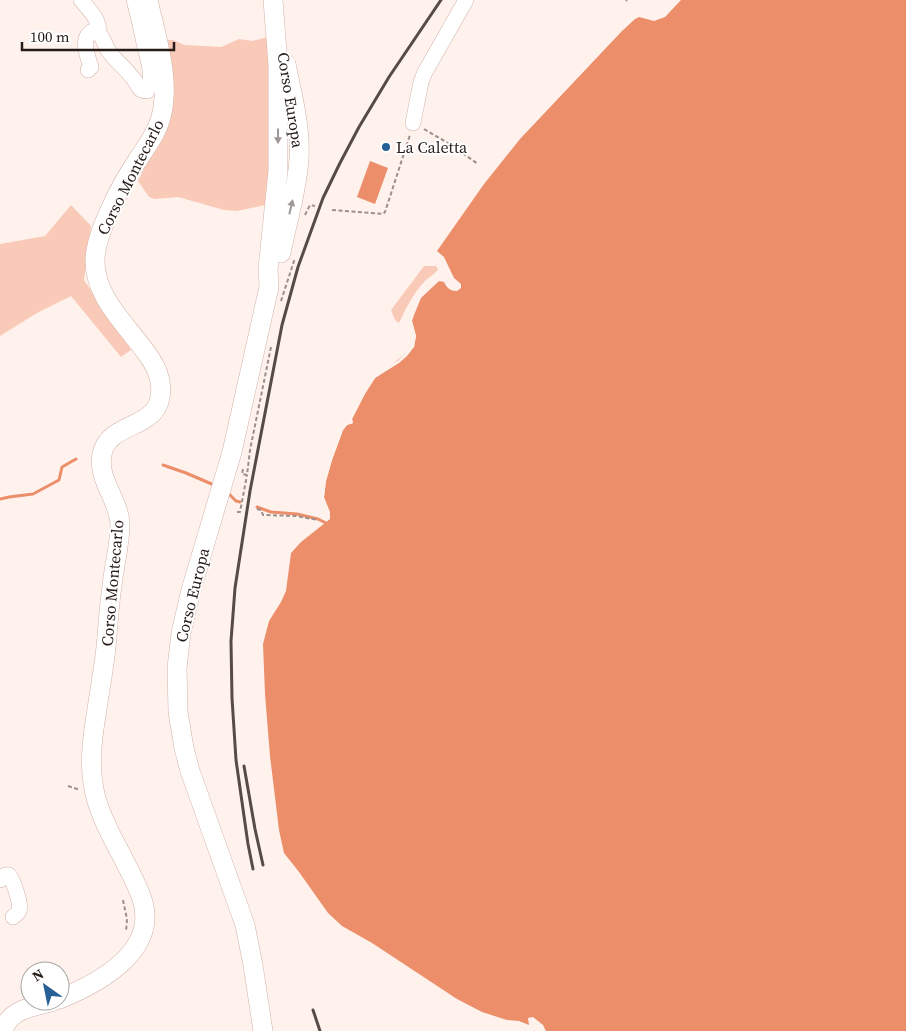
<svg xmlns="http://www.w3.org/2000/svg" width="906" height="1031" viewBox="0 0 906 1031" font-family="'Source Serif 4',serif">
<rect width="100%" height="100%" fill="#fff2ed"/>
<g fill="#facab8">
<polygon points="268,37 270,62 270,204 237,211 224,210 178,197 155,199 149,197 138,181 152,154 164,137 169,124 171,112 165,40 173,40 185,45 221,47 239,39 252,41"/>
<polygon points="71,205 91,226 84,280 131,350 121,357 71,296 37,313 0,336 0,244 45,236"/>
<path d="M424 266H436L438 269C435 275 428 277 424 282 413 294 406 308 399 323L395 320 391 310Z"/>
</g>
<g fill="#ec8e6a">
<path d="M681 0H906V1031H546L543 1025 533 1017 528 1018 529 1025 519 1021 507 1020 482 1012 457 999 372 943 342 926 328 913 299 872 284 853 279 830 270 756 265 694 263 644 269 621 281 602 286 591 291 553 301 542 330 519V512L324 497 326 481 332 460 343 430 347 425 353 423 352 419 365 393 375 378 414 347 416 336 412 321 414 315 421 298 439 281 444 282C447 288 450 291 457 291L461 288V284L454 278 444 257 437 251 484 184 520 139 622 31 635 19 639 17 654 21 665 17Z"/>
<polygon points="370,161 388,168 375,204 357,197"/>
</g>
<polygon fill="#fff2ed" points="409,321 412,321 416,336 414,347 407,356 399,363 375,378 365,394 352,419 353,423 347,425 343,430 332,460 326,481 324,497 322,494 324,481 329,459 340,429 346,423 350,421 350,418 363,392 373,377 384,368 397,361 405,354 412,346 413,336"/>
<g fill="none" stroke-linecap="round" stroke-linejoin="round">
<g stroke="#ec8e6a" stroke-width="3">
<polyline points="163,465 186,473 214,485"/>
<polyline points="229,494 236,501 240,502"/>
<polyline points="0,499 9,497 33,494 59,480 62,467 76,459"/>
<polyline points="257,507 271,512 297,514 318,519 326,523"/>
</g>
<g stroke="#d2b3a8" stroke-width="16">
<g id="minor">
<path d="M81 0C88 9 101 20 98 32"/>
<path d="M88 70 91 67C87 55 79 36 95 30 102 34 104 43 108 50 114 60 124 66 131 76 135 79 137 86 140 89 143 91 144 91 147 91 155 76 147 58 144 43 141 29 138 14 134 0"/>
<polyline points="413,123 421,82 425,72 466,0"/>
<path d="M0 880C1 877 5 874 9 875 13 880 22 905 19 911 18 914 15 915 13 917"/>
</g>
</g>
<g stroke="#d2b3a8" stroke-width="20">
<g id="major">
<path d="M281 253C287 222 297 191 299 159 301 127 292 94 286 64"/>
<path d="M60 999C101 982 161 949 141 896 128 862 106 833 96 798 88 768 92 739 97 709 100 688 104 668 106 647 108 627 109 606 112 586 114 565 120 545 120 524 119 499 97 480 102 454 110 417 168 433 160 381 158 370 152 360 145 351 125 323 94 296 95 259 96 232 122 183 137 161 146 147 157 133 161 117 171 79 156 37 148 0"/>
<path d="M3 1031C10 1008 34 1007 54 1001"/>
<polyline points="263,1031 253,965 245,925 190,771 184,748 178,712 177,668 181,633 191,590 232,452 269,287 268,269 278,171 278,65 273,0"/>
</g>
</g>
<g stroke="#9b8f8b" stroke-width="2" stroke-dasharray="4 2.5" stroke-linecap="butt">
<polyline points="626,0 627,1"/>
<polyline points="424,129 448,143 478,164"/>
<polyline points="332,210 383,214 385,212 410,135"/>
<polyline points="305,215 310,205 315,206"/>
<polyline points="281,301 295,258"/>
<polyline points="243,469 242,474 247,475 250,450 271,347"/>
<polyline points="257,509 261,510 263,515 296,516 318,520"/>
<polyline points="237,512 240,512 247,475"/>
<polyline points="68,786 80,790"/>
<polyline points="123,900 127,919 126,932"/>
</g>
<use href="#minor" stroke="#fff" stroke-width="15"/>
<use href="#major" stroke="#fff" stroke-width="19"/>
<g stroke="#564b47" stroke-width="3">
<polyline points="244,766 255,829 263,865"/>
<polyline points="253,869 248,844 236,760 232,698 231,641 235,588 250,491 282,325 298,267 323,198 340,163 359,127 389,77 441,0"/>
<polyline points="313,1010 320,1031"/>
</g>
</g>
<defs><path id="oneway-solid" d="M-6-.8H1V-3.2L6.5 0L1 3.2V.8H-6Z" transform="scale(1.25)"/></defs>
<g fill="#9e9997">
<use href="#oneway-solid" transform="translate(278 136) rotate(90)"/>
<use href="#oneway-solid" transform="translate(291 207) rotate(-77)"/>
</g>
<circle fill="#275f97" stroke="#fff" stroke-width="2" cx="386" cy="147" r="5"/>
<g text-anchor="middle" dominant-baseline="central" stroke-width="4" stroke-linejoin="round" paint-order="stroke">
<g font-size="16" fill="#271c18" stroke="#fff">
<text transform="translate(291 100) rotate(81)">Corso Europa</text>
<text transform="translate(130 177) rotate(-63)">Corso Montecarlo</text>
<text transform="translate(112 583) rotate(-85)">Corso Montecarlo</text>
<text transform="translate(192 595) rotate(-76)">Corso Europa</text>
</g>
<g font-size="16" fill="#271c18" stroke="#fff" text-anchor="start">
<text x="396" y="147">La Caletta</text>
</g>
</g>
<g transform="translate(45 986) rotate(327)"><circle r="24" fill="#ffffff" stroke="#a9a4a3"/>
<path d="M0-4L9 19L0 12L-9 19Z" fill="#275f97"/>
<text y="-8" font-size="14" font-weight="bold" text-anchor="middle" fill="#271c18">N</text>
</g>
<path d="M22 42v8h152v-8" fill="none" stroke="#271c18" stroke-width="2.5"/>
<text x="30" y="42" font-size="15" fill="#271c18" stroke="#ffffff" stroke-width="4" paint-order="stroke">100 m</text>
</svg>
